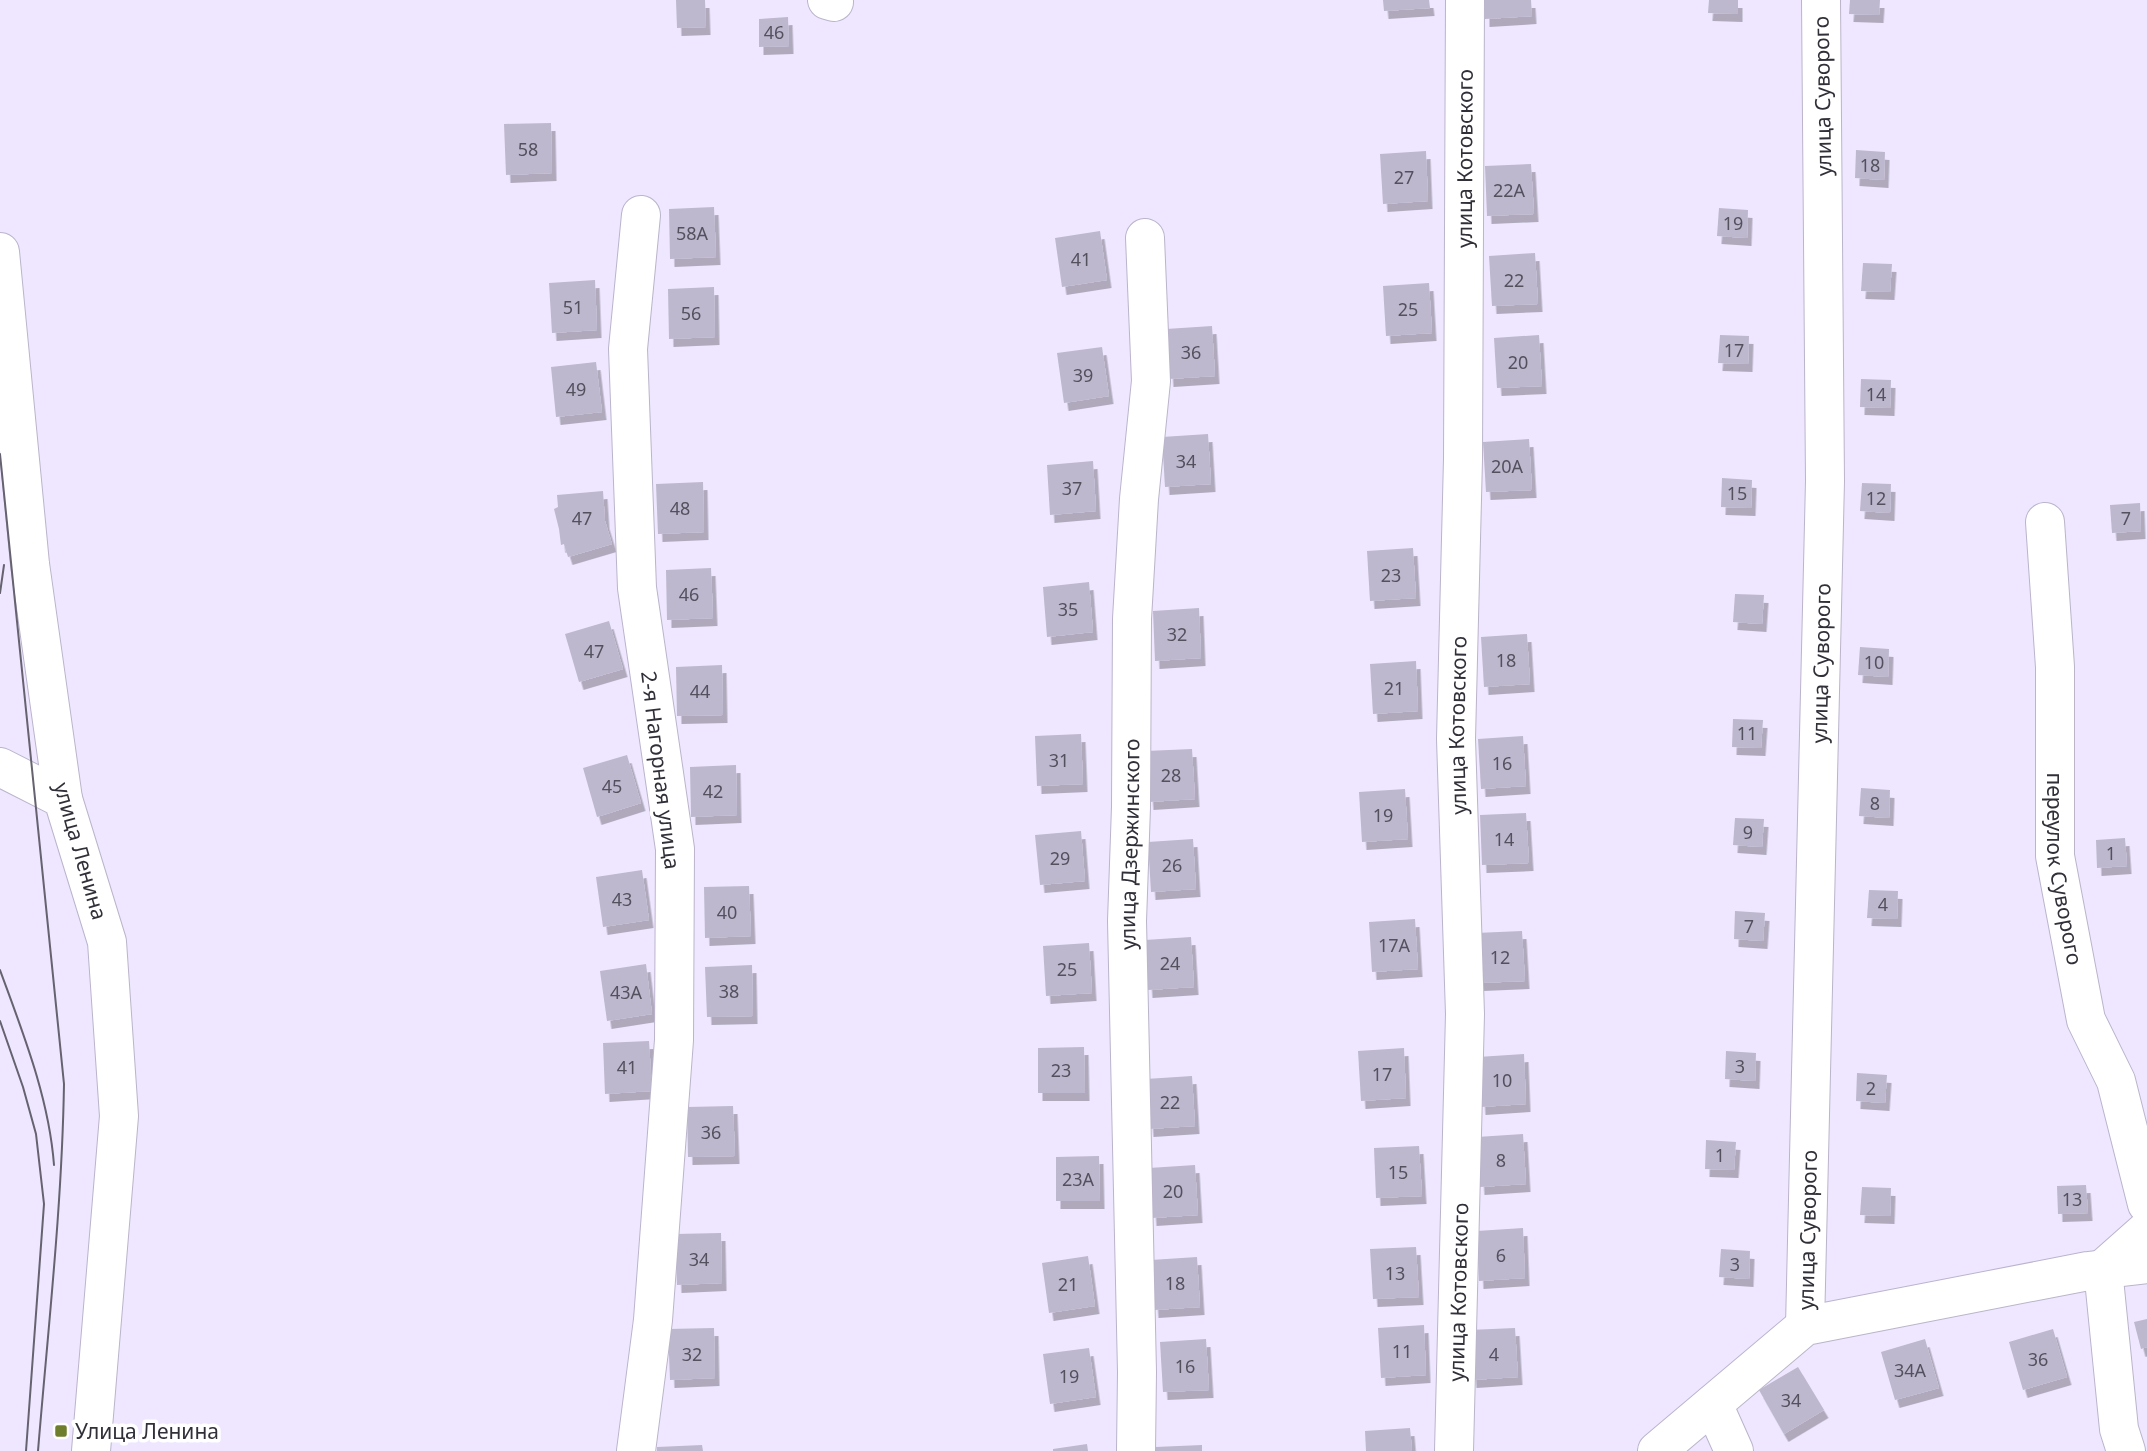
<svg xmlns="http://www.w3.org/2000/svg" width="2147" height="1451" viewBox="0 0 2147 1451" font-family="'Noto Sans',sans-serif">
<defs>
<filter id="shadow"><feDropShadow dx="4.5" dy="8" stdDeviation="0" flood-color="#0004"/></filter>
</defs>
<rect width="100%" height="100%" fill="#eee7ff"/>
<g fill="#beb8ce" filter="url(#shadow)">
<polygon points="676,0 705,0 706,27 677,28"/>
<polygon points="1383,0 1429,0 1430,8 1384,11"/>
<polygon points="1485,0 1531,0 1532,16 1485,19"/>
<polygon points="1709,0 1738,0 1738,14 1708,13"/>
<polygon points="1850,0 1880,0 1879,15 1849,14"/>
<polygon points="788,17 789,46 759,47 759,19"/>
<polygon points="551,123 552,173 506,175 504,124"/>
<polygon points="1856,150 1885,152 1884,180 1855,178"/>
<polygon points="1426,151 1428,201 1383,204 1380,154"/>
<polygon points="1531,164 1534,214 1487,216 1485,166"/>
<polygon points="714,207 716,257 670,259 669,209"/>
<polygon points="1719,208 1748,210 1747,238 1717,236"/>
<polygon points="1100,231 1107,280 1062,287 1055,238"/>
<polygon points="1535,253 1538,304 1492,306 1489,256"/>
<polygon points="1863,263 1892,264 1890,292 1861,291"/>
<polygon points="595,280 597,330 552,333 549,283"/>
<polygon points="1429,283 1432,333 1386,336 1383,286"/>
<polygon points="714,287 715,337 669,339 668,289"/>
<polygon points="1212,326 1215,376 1169,379 1166,329"/>
<polygon points="1539,335 1542,386 1497,388 1494,338"/>
<polygon points="1720,335 1749,336 1748,364 1718,363"/>
<polygon points="1102,347 1109,396 1064,403 1057,353"/>
<polygon points="596,362 602,412 556,417 551,367"/>
<polygon points="1861,379 1891,380 1890,408 1860,407"/>
<polygon points="1208,434 1211,484 1165,487 1162,437"/>
<polygon points="1529,439 1532,490 1486,492 1483,442"/>
<polygon points="1093,461 1096,511 1050,515 1047,465"/>
<polygon points="1722,478 1752,480 1751,508 1721,507"/>
<polygon points="703,482 704,532 658,534 656,484"/>
<polygon points="1862,483 1891,484 1890,513 1860,511"/>
<polygon points="603,491 605,521 612,544 568,557 564,544 561,545 559,529 554,509 558,507 557,495"/>
<polygon points="2140,503 2141,531 2112,533 2110,505"/>
<polygon points="1413,548 1416,598 1370,601 1367,551"/>
<polygon points="711,568 713,618 667,620 666,570"/>
<polygon points="1089,582 1093,632 1047,637 1043,587"/>
<polygon points="1735,594 1764,595 1762,624 1733,622"/>
<polygon points="1199,608 1201,658 1155,661 1153,611"/>
<polygon points="609,621 623,669 579,682 565,634"/>
<polygon points="1527,634 1530,684 1484,687 1481,637"/>
<polygon points="1860,647 1889,649 1888,677 1858,675"/>
<polygon points="1416,661 1418,711 1373,714 1370,664"/>
<polygon points="722,665 723,715 677,716 676,667"/>
<polygon points="1733,719 1763,720 1761,748 1732,747"/>
<polygon points="1081,734 1083,784 1037,786 1035,736"/>
<polygon points="1523,736 1526,786 1481,789 1478,739"/>
<polygon points="1192,749 1195,799 1149,802 1146,751"/>
<polygon points="627,755 641,803 597,817 583,768"/>
<polygon points="736,765 737,815 691,817 690,767"/>
<polygon points="1861,788 1890,790 1889,818 1859,816"/>
<polygon points="1405,789 1408,839 1362,842 1359,792"/>
<polygon points="1526,813 1529,863 1482,865 1480,815"/>
<polygon points="1735,818 1764,819 1762,847 1733,845"/>
<polygon points="1081,831 1085,881 1040,885 1035,835"/>
<polygon points="2125,838 2127,866 2097,868 2096,840"/>
<polygon points="1193,839 1196,889 1151,892 1148,842"/>
<polygon points="642,870 649,920 603,927 596,877"/>
<polygon points="749,886 751,936 705,938 704,887"/>
<polygon points="1869,890 1898,891 1897,919 1867,918"/>
<polygon points="1735,911 1765,913 1763,941 1734,939"/>
<polygon points="1415,919 1418,969 1372,972 1369,922"/>
<polygon points="1522,931 1525,981 1479,983 1476,933"/>
<polygon points="1191,937 1194,987 1148,990 1145,940"/>
<polygon points="1089,943 1092,993 1046,996 1043,946"/>
<polygon points="646,964 652,1014 607,1021 600,971"/>
<polygon points="752,965 753,1016 707,1017 705,967"/>
<polygon points="649,1041 652,1091 605,1094 603,1043"/>
<polygon points="1084,1047 1085,1093 1038,1093 1038,1048"/>
<polygon points="1404,1048 1406,1098 1361,1101 1358,1051"/>
<polygon points="1726,1051 1756,1053 1755,1081 1725,1079"/>
<polygon points="1524,1054 1526,1104 1481,1107 1478,1057"/>
<polygon points="1857,1073 1887,1075 1885,1103 1856,1101"/>
<polygon points="1192,1076 1195,1126 1149,1129 1146,1079"/>
<polygon points="733,1106 735,1156 688,1157 687,1107"/>
<polygon points="1523,1134 1526,1184 1480,1187 1477,1137"/>
<polygon points="1706,1140 1736,1142 1734,1170 1705,1169"/>
<polygon points="1419,1146 1422,1196 1376,1198 1374,1148"/>
<polygon points="1099,1156 1100,1201 1056,1201 1056,1157"/>
<polygon points="1195,1165 1198,1215 1152,1218 1149,1168"/>
<polygon points="2086,1185 2088,1213 2058,1214 2057,1186"/>
<polygon points="1862,1187 1891,1188 1890,1216 1860,1215"/>
<polygon points="1523,1228 1525,1278 1479,1281 1477,1231"/>
<polygon points="721,1233 722,1283 677,1285 675,1234"/>
<polygon points="1416,1247 1419,1297 1373,1299 1370,1249"/>
<polygon points="1721,1249 1750,1251 1749,1279 1719,1277"/>
<polygon points="1088,1256 1095,1306 1049,1313 1042,1263"/>
<polygon points="1197,1257 1200,1307 1154,1310 1151,1260"/>
<polygon points="2147,1319 2147,1347 2141,1349 2134,1322"/>
<polygon points="1424,1325 1426,1375 1381,1378 1378,1328"/>
<polygon points="714,1328 715,1378 670,1380 668,1329"/>
<polygon points="1515,1328 1518,1377 1472,1380 1469,1330"/>
<polygon points="2053,1329 2067,1377 2023,1390 2009,1342"/>
<polygon points="1206,1339 1209,1390 1163,1392 1160,1342"/>
<polygon points="1925,1339 1939,1388 1895,1400 1881,1352"/>
<polygon points="1089,1348 1096,1397 1050,1404 1043,1354"/>
<polygon points="1798,1367 1824,1410 1784,1434 1759,1390"/>
<polygon points="1410,1428 1412,1451 1366,1451 1365,1431"/>
<polygon points="1087,1444 1088,1451 1053,1451 1053,1449"/>
<polygon points="702,1445 703,1451 657,1451 657,1447"/>
<polygon points="1202,1445 1202,1451 1155,1451 1155,1447"/>
</g>
<g fill="none" stroke-linecap="round" stroke-linejoin="round">
<g stroke="#bbb4cb" stroke-width="40">
<g id="minor">
<polyline points="827,0 834,2"/>
<polyline points="0,252 30,564 63,799"/>
<path id="s1" d="M2045 522 2055 667V856L2086 1020 2116 1081 2147 1204"/>
<path id="s2" d="M1805 1326 1825 481 1821 0"/>
<polyline points="1713,1404 1734,1451"/>
<polyline points="636,1451 653,1320 674,1040 675,849 637,588 628,349 641,215"/>
<path id="s3" d="M1136 1451 1137 1372 1127 921 1131 807 1132 619 1139 499 1151 381 1145 238"/>
<path id="s4" d="M1454 1451 1465 1014 1456 739 1463 459 1465 0"/>
<polyline points="1657,1451 1805,1326 2088,1271 2147,1264"/>
<polyline points="2126,1451 2119,1429 2103,1269 2147,1230"/>
</g>
</g>
<g stroke="#bbb4cb" stroke-width="40">
<polyline id="major" points="0,767 63,799 107,942 119,1116 91,1451"/>
</g>
<use href="#minor" stroke="#fff" stroke-width="38"/>
<use href="#major" stroke="#fff" stroke-width="38"/>
<g stroke="#66626f" stroke-width="2">
<path d="M0 454 64 1084C62 1207 48 1329 38 1451"/>
<polyline points="0,593 4,565"/>
<path d="M0 970C23 1033 49 1098 54 1165"/>
<polyline points="0,1021 23,1087 36,1134 44,1204 26,1451"/>
</g>
</g>
<rect fill="#6f7e2c" stroke="#fff" stroke-width="2.5" x="54" y="1424" width="14" height="14" rx="3.5"/>
<g text-anchor="middle" dominant-baseline="central" stroke-width="7" stroke-linejoin="round" paint-order="stroke">
<g font-size="18" fill="#54515e">
<text x="774" y="32">46</text>
<text x="528" y="149">58</text>
<text x="1870" y="165">18</text>
<text x="1404" y="177">27</text>
<text x="1509" y="190">22А</text>
<text x="1733" y="223">19</text>
<text x="692" y="233">58А</text>
<text x="1081" y="259">41</text>
<text x="1514" y="280">22</text>
<text x="573" y="307">51</text>
<text x="1408" y="309">25</text>
<text x="691" y="313">56</text>
<text x="1734" y="350">17</text>
<text x="1191" y="352">36</text>
<text x="1518" y="362">20</text>
<text x="1083" y="375">39</text>
<text x="576" y="389">49</text>
<text x="1876" y="394">14</text>
<text x="1186" y="461">34</text>
<text x="1507" y="466">20А</text>
<text x="1072" y="488">37</text>
<text x="1737" y="493">15</text>
<text x="1876" y="498">12</text>
<text x="680" y="508">48</text>
<text x="582" y="518">47</text>
<text x="2126" y="518">7</text>
<text x="1391" y="575">23</text>
<text x="689" y="594">46</text>
<text x="1068" y="609">35</text>
<text x="1177" y="634">32</text>
<text x="594" y="651">47</text>
<text x="1506" y="660">18</text>
<text x="1874" y="662">10</text>
<text x="1394" y="688">21</text>
<text x="700" y="691">44</text>
<text x="1747" y="733">11</text>
<text x="1059" y="760">31</text>
<text x="1502" y="763">16</text>
<text x="1171" y="775">28</text>
<text x="612" y="786">45</text>
<text x="713" y="791">42</text>
<text x="1875" y="803">8</text>
<text x="1383" y="815">19</text>
<text x="1748" y="832">9</text>
<text x="1504" y="839">14</text>
<text x="2111" y="853">1</text>
<text x="1060" y="858">29</text>
<text x="1172" y="865">26</text>
<text x="622" y="899">43</text>
<text x="1883" y="904">4</text>
<text x="727" y="912">40</text>
<text x="1749" y="926">7</text>
<text x="1394" y="945">17А</text>
<text x="1500" y="957">12</text>
<text x="1170" y="963">24</text>
<text x="1067" y="969">25</text>
<text x="729" y="991">38</text>
<text x="626" y="992">43А</text>
<text x="1740" y="1066">3</text>
<text x="627" y="1067">41</text>
<text x="1061" y="1070">23</text>
<text x="1382" y="1074">17</text>
<text x="1502" y="1080">10</text>
<text x="1871" y="1088">2</text>
<text x="1170" y="1102">22</text>
<text x="711" y="1132">36</text>
<text x="1720" y="1155">1</text>
<text x="1501" y="1160">8</text>
<text x="1398" y="1172">15</text>
<text x="1078" y="1179">23А</text>
<text x="1173" y="1191">20</text>
<text x="2072" y="1199">13</text>
<text x="1501" y="1255">6</text>
<text x="699" y="1259">34</text>
<text x="1735" y="1264">3</text>
<text x="1395" y="1273">13</text>
<text x="1175" y="1283">18</text>
<text x="1068" y="1284">21</text>
<text x="1402" y="1351">11</text>
<text x="692" y="1354">32</text>
<text x="1494" y="1354">4</text>
<text x="2038" y="1359">36</text>
<text x="1185" y="1366">16</text>
<text x="1910" y="1370">34А</text>
<text x="1069" y="1376">19</text>
<text x="1791" y="1400">34</text>
</g>
<g font-size="21" fill="#312f38" stroke="#fff">
<text transform="translate(1822 96) rotate(-91)">улица Суворого</text>
<text stroke="none"><textPath href="#s4" startOffset="1293">улица Котовского</textPath></text>
<text stroke="none"><textPath href="#s2" startOffset="663">улица Суворого</textPath></text>
<text stroke="none"><textPath href="#s4" startOffset="726">улица Котовского</textPath></text>
<text transform="translate(661 770) rotate(83)">2-я Нагорная улица</text>
<text stroke="none"><textPath href="#s3" startOffset="607">улица Дзержинского</textPath></text>
<text transform="translate(81 851) rotate(74)">улица Ленина</text>
<text stroke="none"><textPath href="#s1" startOffset="348">переулок Суворого</textPath></text>
<text stroke="none"><textPath href="#s2" startOffset="96">улица Суворого</textPath></text>
<text stroke="none"><textPath href="#s4" startOffset="159">улица Котовского</textPath></text>
</g>
<g font-size="21" fill="#312f38" stroke="#fff" text-anchor="start">
<text x="75" y="1431">Улица Ленина</text>
</g>
</g>
</svg>
